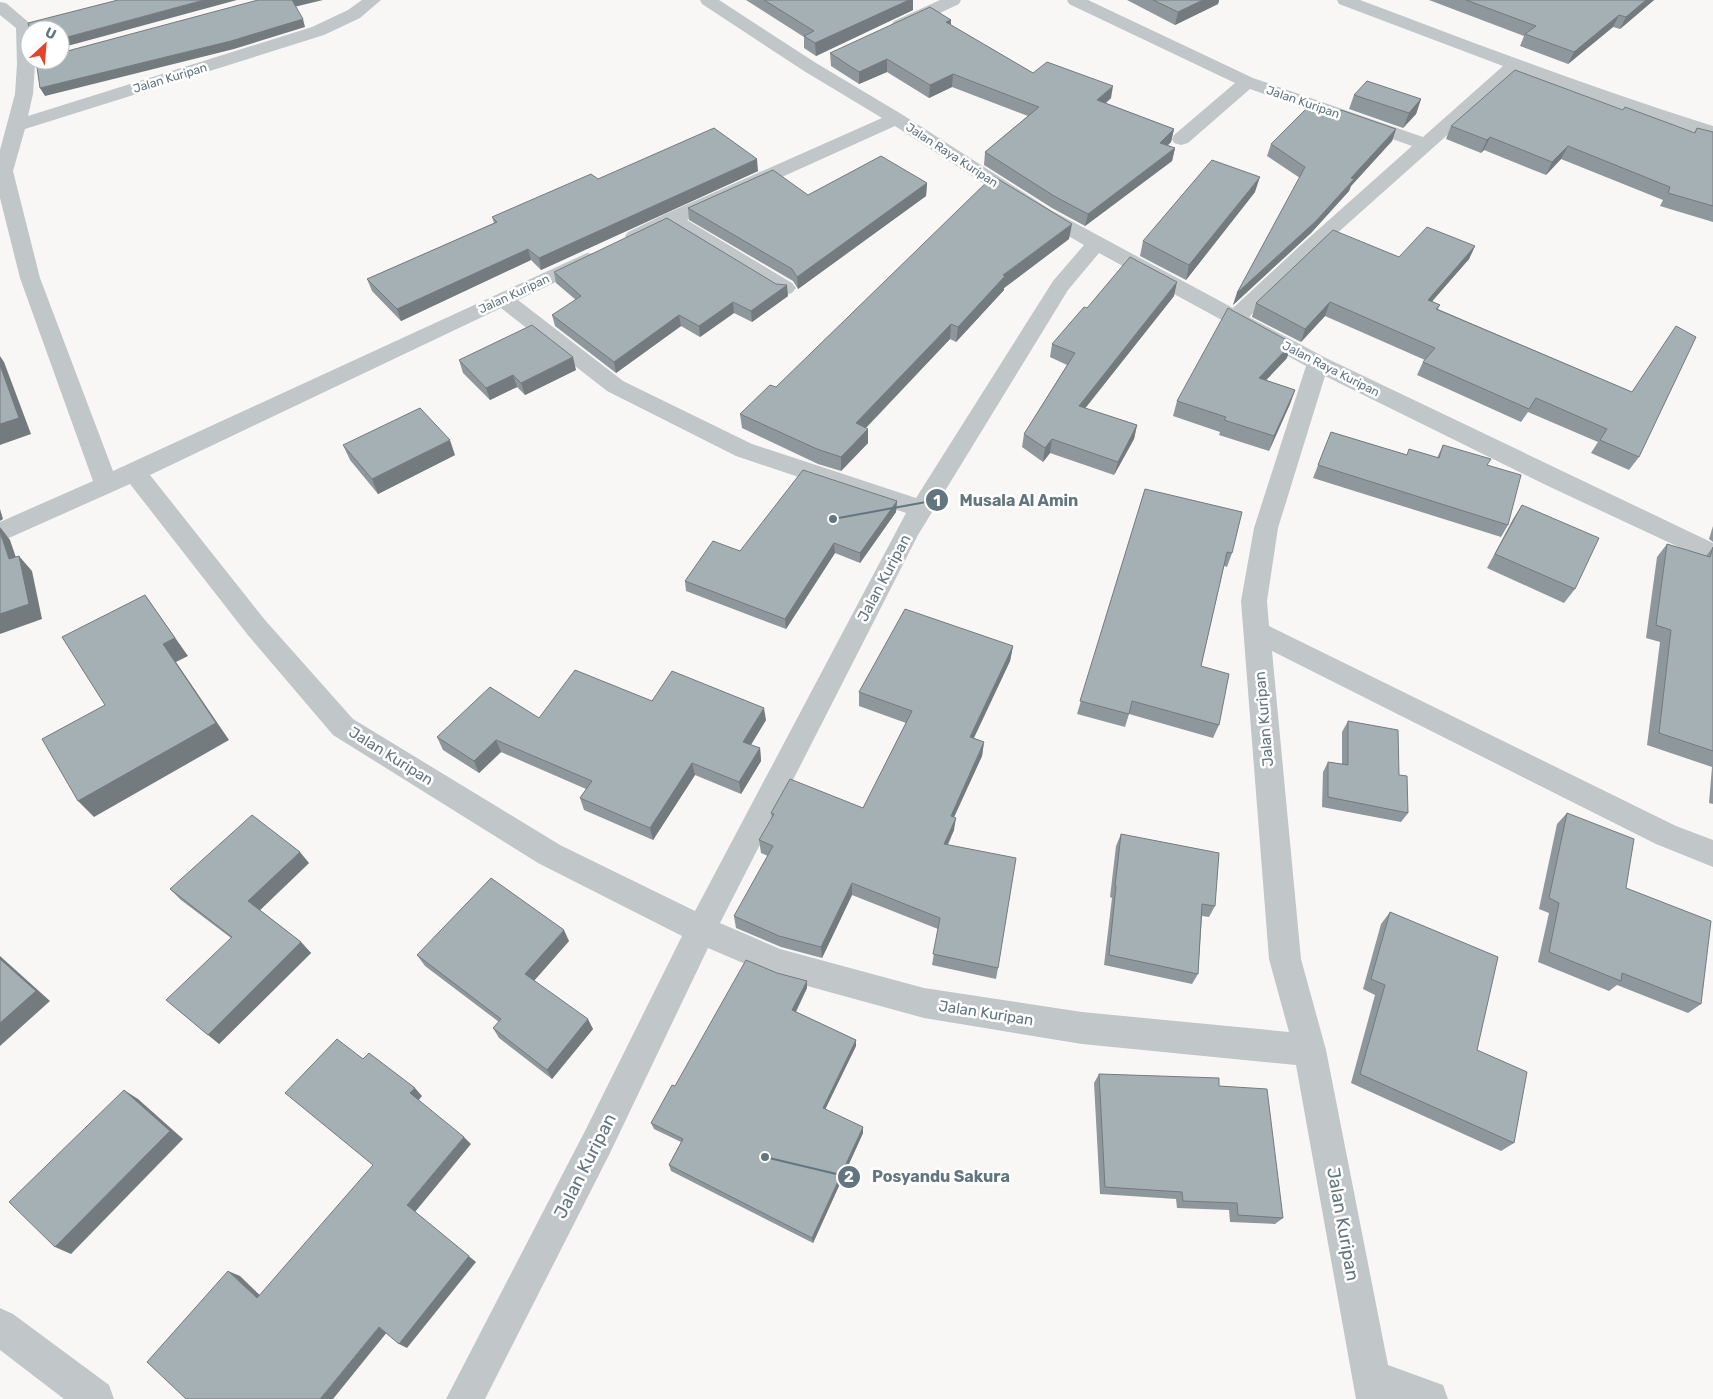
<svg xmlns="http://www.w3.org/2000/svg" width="1713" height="1399" viewBox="0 0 1713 1399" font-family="Rubik,sans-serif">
<rect width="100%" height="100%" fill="#f8f7f5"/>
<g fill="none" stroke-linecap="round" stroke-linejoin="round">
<g fill="#c1c6c9" fill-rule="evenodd">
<path d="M362 0H381L360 18 324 35 25 129 13 171 40 278 113 471 587 253 594 254 597 259 594 264 518 300 623 381 752 444 916 498 1053 281 1084 245 1037 218 895 126 687 220 792 283 796 288 792 293 785 295 778 293 670 228C657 234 642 244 628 240L625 236 628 232 663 215 882 118 804 71 702 4 700 0H719L816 63 903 115 1051 210 1233 308 1302 244 1412 146 1250 89 1188 143 1181 145 1174 143 1172 139 1174 135 1235 83 1069 4 1067 0H1088L1253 78 1423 137 1503 66 1339 4 1337 0H1360C1477 44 1594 89 1713 126V138L1630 112 1518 72 1316 252 1249 317 1326 358 1713 543V563L1550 487 1325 376 1278 528 1267 601 1269 626 1676 826 1713 840V867L1656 844 1272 651 1301 959 1326 1050 1388 1365 1443 1385 1448 1399H1356L1296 1065 1082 1044 924 1018 778 978 708 948 610 1153 485 1399H446L586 1129 682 936 538 863 333 735 247 634 130 484 0 542V522L93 481 20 278 0 198V150L15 94 17 64 16 28 0 15V2L6 3 33 26V30H30V60H35V64L33 94 28 116 312 27 348 10ZM1099 253 1306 366 1254 528 1241 601 1269 959 1289 1032 1082 1012 924 988 780 949 720 923 918 535 1068 290ZM501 308 607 391 736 456 906 513 695 911 560 845 353 719 265 620 150 475Z"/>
<polygon points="940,0 961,0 959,4 906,29 900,30 894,29 891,25 894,21"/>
<polygon points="0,1308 13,1314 109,1385 114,1399 64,1399 0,1350"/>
</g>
</g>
<g fill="#8e979b">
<polygon points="746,0 913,0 913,10 816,56 804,48 804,37"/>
<polygon points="1127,0 1219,0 1218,4 1175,25"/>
<polygon points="1429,0 1654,0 1620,29 1613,27 1568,64 1520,46 1524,36"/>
<polygon points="951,20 951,25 1033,73 1111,98 1106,103 1174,129 1171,142 1168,145 1175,148 1172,161 1085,226 1052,208 984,165 985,152 1028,116 952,87 929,98 887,72 859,84 831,66 830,53"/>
<polygon points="1354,95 1421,99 1416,114 1403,128 1349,109"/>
<polygon points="1623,110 1694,133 1697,128 1713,132 1713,222 1660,206 1663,200 1561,159 1546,175 1484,150 1481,153 1446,139 1451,126"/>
<polygon points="1336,116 1396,129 1392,141 1351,186 1349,191 1311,233 1233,305 1237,293 1300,178 1267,156 1271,144"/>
<polygon points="758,171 541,270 531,260 401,321 372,291 367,279 494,223 492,217 598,179"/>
<polygon points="927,183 926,196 798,289 793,281 689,220 688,208"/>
<polygon points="1255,192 1186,280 1140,256 1143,241"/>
<polygon points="1069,239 1004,288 1004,290 956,342 950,339 866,428 868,429 868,443 841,471 818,464 742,428 740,414"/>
<polygon points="1475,246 1469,259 1432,301 1440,305 1438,309 1632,392 1639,457 1629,470 1591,453 1598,442 1528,412 1521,422 1417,375 1423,362 1425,360 1325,316 1301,342 1252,317 1256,303 1399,257"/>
<polygon points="554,272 788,296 752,322 734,313 700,337 681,326 616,373 555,326 552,315 576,300 556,283"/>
<polygon points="1174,296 1085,408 1137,425 1134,439 1114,475 1050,453 1043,462 1022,447 1024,434 1067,365 1050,357 1052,344"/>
<polygon points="1287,358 1266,380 1295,390 1290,404 1269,451 1219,435 1220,432 1173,416 1177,401"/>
<polygon points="459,360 576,370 525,395 517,387 490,400 463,373"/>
<polygon points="1331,432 1407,455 1409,449 1437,458 1443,445 1508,525 1501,537 1313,478"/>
<polygon points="343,445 455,455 378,494 350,460"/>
<polygon points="1145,489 1232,553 1227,567 1224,566 1201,666 1219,725 1213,738 1129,714 1125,727 1077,714"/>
<polygon points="897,501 896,512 860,563 835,553 786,629 686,591 685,581 740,551"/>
<polygon points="1522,505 1575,589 1564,603 1487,568 1513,519"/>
<polygon points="1713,526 1713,542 1709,539"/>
<polygon points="1667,544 1706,556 1713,547 1713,804 1709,803 1712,767 1647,745 1660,642 1646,638 1657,557"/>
<polygon points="1013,646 1010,661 974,738 984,742 982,756 954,817 954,830 948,845 998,968 996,979 932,965 938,929 852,895 822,958 781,947 736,928 734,916 768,856 761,853 759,840 772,819 771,813 863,808 906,723 859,706 859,692"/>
<polygon points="652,701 766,720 751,745 760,748 761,761 741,794 695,775 653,840 584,810 580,798 586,789 501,752 479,773 443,750 437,737 539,718"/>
<polygon points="1348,721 1399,775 1408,813 1401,822 1322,807 1323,772 1328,762 1342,764 1342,732"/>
<polygon points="1567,813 1626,888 1701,1004 1688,1013 1617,985 1609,991 1538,962 1549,913 1539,909 1557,824"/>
<polygon points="1121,834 1215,906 1209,917 1202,916 1198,974 1192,984 1104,965 1112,898 1110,897 1116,846"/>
<polygon points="309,863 260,910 301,942 311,953 219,1044 231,938 181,900 170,889"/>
<polygon points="1390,912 1477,1050 1514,1143 1501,1151 1351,1083 1375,995 1363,989 1381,924"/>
<polygon points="569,941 534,981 593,1029 552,1079 499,1038 493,1028 499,1022 425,966 417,955"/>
<polygon points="807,988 796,1012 856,1040 856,1046 825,1109 863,1127 863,1133 813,1243 671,1171 669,1165 681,1142 654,1129 651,1123 675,1086"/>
<polygon points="1099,1074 1219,1086 1283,1218 1275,1224 1230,1222 1229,1210 1177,1208 1176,1199 1100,1194 1094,1083"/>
</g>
<g fill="#747b7e">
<polygon points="204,0 237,0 60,48 60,39"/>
<polygon points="292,0 323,0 294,7"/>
<polygon points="909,0 913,0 913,10 816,56 815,43"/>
<polygon points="1203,0 1219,0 1218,4 1175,25 1178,12"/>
<polygon points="1646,0 1654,0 1620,29 1626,17"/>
<polygon points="1619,15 1613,27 1568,64 1574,52"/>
<polygon points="303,19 305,27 234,49 45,96 40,88"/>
<polygon points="951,20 950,32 946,22"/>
<polygon points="887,59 887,72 859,84 859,72"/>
<polygon points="953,74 952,87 929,98 930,85"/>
<polygon points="1113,86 1111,98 1095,112 1097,100"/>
<polygon points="1421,99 1416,114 1403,128 1409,113"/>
<polygon points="1174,129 1171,142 1157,155 1160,143"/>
<polygon points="1396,129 1392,141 1351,186 1349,191 1311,233 1233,305 1237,293 1351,178"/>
<polygon points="1490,137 1484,150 1481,153 1487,140"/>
<polygon points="1568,146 1561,159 1546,175 1552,162"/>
<polygon points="1175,148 1172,161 1085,226 1088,214"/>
<polygon points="757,159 758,171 541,270 539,258"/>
<polygon points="1260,177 1255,192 1186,280 1189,265"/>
<polygon points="927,183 926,196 798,289 797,277"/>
<polygon points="1072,224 1069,239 1004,288 1004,290 956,342 958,327 1003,275"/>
<polygon points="1475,246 1469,259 1422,313 1428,300"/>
<polygon points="528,249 531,260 401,321 397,309"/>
<polygon points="1177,282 1174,296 1076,420 1079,406"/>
<polygon points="787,285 788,296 752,322 751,311"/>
<polygon points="733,302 734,313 700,337 699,326"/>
<polygon points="1330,302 1325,316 1301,342 1305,329"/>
<polygon points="679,315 681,326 616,373 614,362"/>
<polygon points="951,324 950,339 856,438 856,423"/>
<polygon points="1292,343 1287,358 1254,393 1259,378"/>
<polygon points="0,356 4,362 31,434 0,445"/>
<polygon points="573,357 576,370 525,395 521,383"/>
<polygon points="513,375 517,387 490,400 486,388"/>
<polygon points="1295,390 1290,404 1269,451 1274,436"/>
<polygon points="1137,425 1134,439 1114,475 1118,462"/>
<polygon points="868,429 868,443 841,471 841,457"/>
<polygon points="1052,439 1050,453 1043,462 1045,448"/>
<polygon points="450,440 455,455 378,494 372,479"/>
<polygon points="897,501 896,512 860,563 860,553"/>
<polygon points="0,509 3,519 0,521"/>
<polygon points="0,527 10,540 22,575 9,559 0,532"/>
<polygon points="834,543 835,553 786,629 785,619"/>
<polygon points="19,556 32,571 42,619 0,634 0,614"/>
<polygon points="145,595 188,656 176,662 229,740 94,817 78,801 163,644"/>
<polygon points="1013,646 1010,661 968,750 970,737"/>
<polygon points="764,708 766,720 745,754 743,742"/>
<polygon points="496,740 501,752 479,773 474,761"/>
<polygon points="984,742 982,756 949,828 951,816"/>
<polygon points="760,748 761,761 741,794 739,782"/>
<polygon points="692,763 695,775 653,840 650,828"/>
<polygon points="956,818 954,830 942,856 944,844"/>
<polygon points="300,852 309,863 258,912 248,901"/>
<polygon points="852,883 852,895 822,958 821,947"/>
<polygon points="564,930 569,941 531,984 525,974"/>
<polygon points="301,942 311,953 219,1044 208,1035"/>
<polygon points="0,956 50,1001 0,1046"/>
<polygon points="807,981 807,988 793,1017 792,1010"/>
<polygon points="588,1019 593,1029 552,1079 547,1070"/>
<polygon points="856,1040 856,1046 823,1114 823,1108"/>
<polygon points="415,1088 422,1096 418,1101 410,1093"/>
<polygon points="124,1090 138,1099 183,1139 71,1254 55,1247"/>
<polygon points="863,1127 863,1133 813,1243 812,1238"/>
<polygon points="464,1137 471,1144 415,1212 476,1262 407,1348 399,1344 407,1205"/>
<polygon points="228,1271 240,1276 268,1303 257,1298"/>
<polygon points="379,1327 388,1331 333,1399 320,1399"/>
</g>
<g fill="#a5b0b4" stroke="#747b7e">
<polygon points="118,0 204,0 60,39 60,30 30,30 28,23"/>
<polygon points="258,0 292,0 303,19 231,41 40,88 36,60 60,60 60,53"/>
<polygon points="764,0 909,0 815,43 804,36 814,31"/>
<polygon points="1153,0 1203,0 1178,12"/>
<polygon points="1466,0 1646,0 1626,17 1619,15 1574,52 1525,34 1536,26"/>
<polygon points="930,7 951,20 946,22 1033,73 1047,62 1113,86 1097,100 1174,129 1160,143 1175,148 1088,214 1054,196 985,152 1039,107 953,74 930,85 887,59 859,72 830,53"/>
<polygon points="1515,70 1623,110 1625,107 1695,133 1697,128 1713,132 1713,206 1668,193 1670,187 1568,146 1552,162 1490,137 1487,140 1451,126"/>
<polygon points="1367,81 1421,99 1409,113 1354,95"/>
<polygon points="1309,106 1336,116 1341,110 1396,129 1351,178 1354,179 1316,221 1237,293 1305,167 1271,144"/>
<polygon points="714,128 757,159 539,258 528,249 397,309 367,279 497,222 492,217 591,174 598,179"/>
<polygon points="881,156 927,183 797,277 792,269 688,208 773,170 808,195"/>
<polygon points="1212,160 1260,177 1189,265 1143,241"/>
<polygon points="993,176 1072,224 1003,275 1005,276 958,327 951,324 856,423 868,429 841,457 817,449 740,414 770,385 776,387"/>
<polygon points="667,218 776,284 787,285 751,311 733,302 699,326 679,315 614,362 552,315 581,296 554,272"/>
<polygon points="1427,227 1475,246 1428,300 1440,305 1436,309 1632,392 1676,326 1696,337 1639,457 1600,440 1607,429 1536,398 1529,409 1423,362 1435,348 1330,302 1305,329 1256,303 1333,230 1399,257"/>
<polygon points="1130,257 1177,282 1079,406 1137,425 1118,462 1052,439 1045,448 1024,434 1075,353 1052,344 1084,307 1087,308"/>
<polygon points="1228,308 1292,343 1259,378 1295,390 1274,436 1224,420 1226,417 1177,401"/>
<polygon points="532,325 573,357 521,383 513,375 486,388 459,360"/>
<polygon points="0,365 19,418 0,424"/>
<polygon points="420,408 450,440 372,479 343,445"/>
<polygon points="1331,432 1407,455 1409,449 1439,458 1443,445 1491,459 1487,465 1521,475 1508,525 1318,465"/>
<polygon points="803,470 897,501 860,553 834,543 785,619 685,581 713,541 740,551"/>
<polygon points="1145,489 1242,512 1232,553 1227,552 1201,666 1229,674 1219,725 1132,701 1129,714 1080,701"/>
<polygon points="1522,505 1599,538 1575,589 1495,554"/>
<polygon points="0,532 9,559 19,556 29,604 0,614"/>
<polygon points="1667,544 1710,557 1713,547 1713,751 1659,733 1671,630 1656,625"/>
<polygon points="145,595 175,638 163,644 216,723 78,801 42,739 105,705 62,637"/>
<polygon points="905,609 1013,646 970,737 984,742 951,816 956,818 944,844 1016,858 998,968 933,954 940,918 852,883 821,947 779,936 734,916 773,846 759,840 774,814 771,813 790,779 863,808 912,711 859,692"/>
<polygon points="575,670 652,701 672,671 764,708 743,742 760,748 739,782 692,763 650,828 580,798 592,781 496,740 474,761 437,737 490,687 539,718"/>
<polygon points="1348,721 1398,730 1399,775 1407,776 1408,813 1328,797 1328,762 1348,765"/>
<polygon points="1567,813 1634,839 1626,888 1711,921 1701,1004 1622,973 1621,981 1549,952 1559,903 1549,898"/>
<polygon points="252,815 300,852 248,901 301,942 208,1035 166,1000 232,937 170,889"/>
<polygon points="1121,834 1219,853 1215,906 1202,904 1198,974 1109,955 1116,886 1115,886"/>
<polygon points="491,878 564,930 525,974 588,1019 547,1070 493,1028 501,1019 417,955"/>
<polygon points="1390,912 1498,957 1477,1050 1527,1072 1514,1143 1360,1074 1385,985 1371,979"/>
<polygon points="0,959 36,991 0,1023"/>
<polygon points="746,960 777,973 807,981 792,1010 856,1040 823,1108 863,1127 812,1238 669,1165 683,1139 651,1123 672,1085 675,1086"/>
<polygon points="337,1039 363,1059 369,1053 415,1088 410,1093 464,1137 407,1205 469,1256 399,1344 379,1327 320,1399 186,1399 147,1362 228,1271 257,1298 373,1165 285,1093"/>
<polygon points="1099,1074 1219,1078 1219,1086 1267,1089 1283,1218 1238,1215 1237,1203 1183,1201 1182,1192 1105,1187"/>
<polygon points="124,1090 170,1131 55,1247 9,1202"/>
</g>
<g text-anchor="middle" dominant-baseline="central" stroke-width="5" stroke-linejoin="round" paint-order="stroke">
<g font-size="12" fill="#637680" stroke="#fff">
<text transform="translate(170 78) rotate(-17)">Jalan Kuripan</text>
<text transform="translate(1303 102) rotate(19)">Jalan Kuripan</text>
<text transform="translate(952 155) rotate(33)">Jalan Raya Kuripan</text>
<text transform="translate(514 294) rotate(-25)">Jalan Kuripan</text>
<text transform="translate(1331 369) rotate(27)">Jalan Raya Kuripan</text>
</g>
<g font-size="15" fill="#637680" stroke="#fff">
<text transform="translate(884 578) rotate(-62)">Jalan Kuripan</text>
<text transform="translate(1264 719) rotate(-95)">Jalan Kuripan</text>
<text transform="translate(391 756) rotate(32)">Jalan Kuripan</text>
<text transform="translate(986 1013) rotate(9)">Jalan Kuripan</text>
</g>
<g font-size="18" fill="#637680" stroke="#fff">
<text transform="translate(585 1166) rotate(-63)">Jalan Kuripan</text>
<text transform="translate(1343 1224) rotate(80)">Jalan Kuripan</text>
</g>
</g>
<path fill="none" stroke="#637680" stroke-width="2" d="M833 519L937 500M765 1157L849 1177"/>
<g fill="#637680" stroke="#fff" stroke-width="2">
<circle cx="833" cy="519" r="5"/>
<circle cx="765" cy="1157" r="5"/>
<circle cx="937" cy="500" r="12"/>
<circle cx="849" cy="1177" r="12"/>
</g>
<g font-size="15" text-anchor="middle" font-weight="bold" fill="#fff">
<text x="937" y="506">1</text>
<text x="849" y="1182">2</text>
</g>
<g font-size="16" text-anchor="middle" font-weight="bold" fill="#637680" stroke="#fff" stroke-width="5" stroke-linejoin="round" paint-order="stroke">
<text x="1019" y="506">Musala Al Amin</text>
<text x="941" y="1182">Posyandu Sakura</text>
</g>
<g transform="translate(45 45) rotate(26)"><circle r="24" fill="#ffffff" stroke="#c1c8cc"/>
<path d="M0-4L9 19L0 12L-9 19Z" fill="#e3442a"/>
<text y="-8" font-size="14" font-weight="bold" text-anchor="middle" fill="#637680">U</text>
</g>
</svg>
